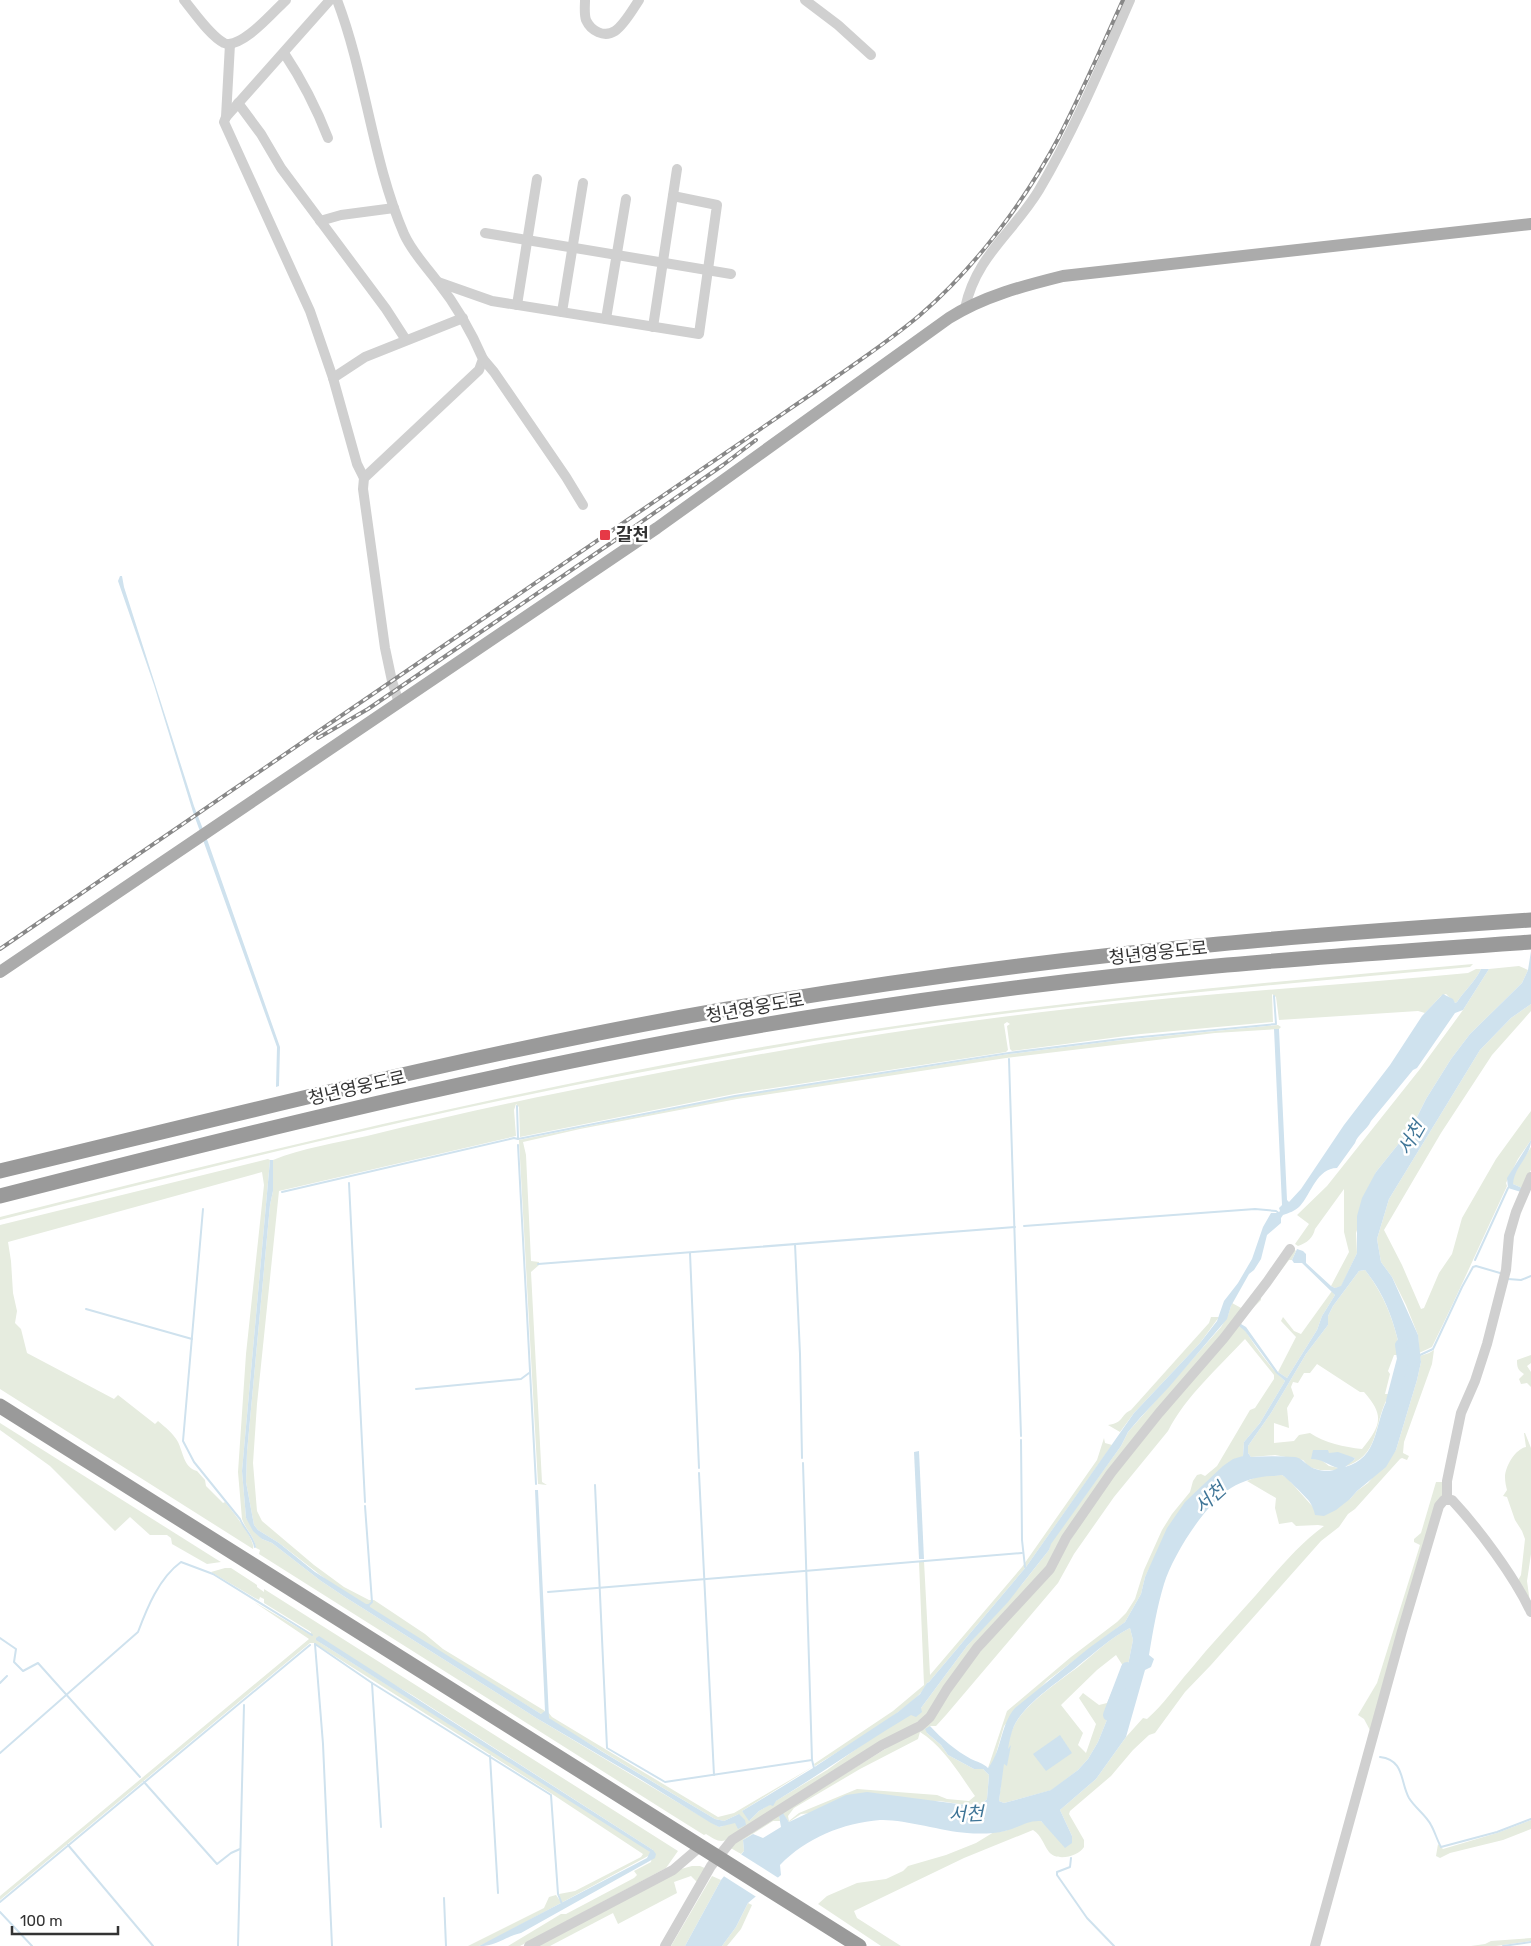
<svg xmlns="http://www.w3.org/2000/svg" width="1531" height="1946" viewBox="0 0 1531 1946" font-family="Rubik,'Noto Sans KR',sans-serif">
<rect width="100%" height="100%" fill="#fff"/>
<g fill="#e6ecdf" fill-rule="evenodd">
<path d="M1473 964 1470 967C1251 987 1032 1005 814 1041 681 1064 548 1089 416 1119 277 1150 138 1185 0 1220V1217C243 1156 487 1096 734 1052 978 1008 1225 986 1473 964Z"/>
<path d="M1519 966 1528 970 1522 983 1470 1034 1451 1059 1426 1099 1412 1127 1376 1172 1356 1233 1357 1253 1341 1287 1335 1288 1331 1286 1349 1252 1344 1232V1189L1315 1229C1313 1238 1307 1243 1298 1246L1295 1244 1309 1224 1297 1215 1327 1186 1420 1069 1463 1010 1489 969Z"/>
<path d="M1476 969H1481C1475 982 1464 991 1457 1002L1455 1003 1446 994 1441 996 1425 1013 1418 1011 1279 1020 1276 997 1272 994 1273 1022 1141 1034 1012 1051 1010 1049 1007 1026 1010 1024 1007 1022 1004 1024 1008 1050 1006 1052 734 1094 520 1137 519 1107 516 1104 514 1110 516 1136 279 1191 257 1404 253 1463 257 1511 262 1521 314 1565 344 1587 369 1600H374L425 1634 443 1649 545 1711 544 1713 541 1714 528 1706 337 1588 279 1543 258 1530 254 1525 246 1482 247 1452 270 1205 273 1191V1160C302 1148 336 1143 367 1136 432 1120 498 1105 563 1092 730 1058 898 1028 1068 1009 1201 993 1335 986 1468 973Z"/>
<path d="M1531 1004V1011L1492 1055 1441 1133 1384 1230 1402 1265 1421 1309 1424 1308 1439 1273 1452 1254 1462 1218 1496 1159 1531 1111V1140L1518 1159 1506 1183 1507 1186C1482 1240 1458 1294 1432 1347L1419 1353 1418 1335 1406 1305 1392 1277 1381 1262 1377 1239 1389 1199 1480 1050 1511 1018Z"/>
<polygon points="1278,1025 1281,1027 1279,1029 1215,1033 1006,1058 737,1099 580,1129 523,1142 526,1155 531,1261 539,1262 539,1265 531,1272 542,1482 547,1485 538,1484 519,1140 738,1096 1009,1054 1113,1041"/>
<polygon points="1531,1147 1531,1170 1522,1188 1513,1184 1513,1177 1519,1166"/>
<path d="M268 1159 270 1160 242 1471 246 1518 262 1539 272 1543 321 1581 345 1597 538 1719 719 1827 723 1826 739 1814 724 1821 715 1819 553 1722 549 1718 548 1712 552 1717 718 1817 734 1813 814 1766 742 1811 750 1820 759 1811 827 1770 880 1732 921 1708 967 1646 1023 1583 1049 1550 1050 1544 1121 1446 1128 1432 1221 1327 1228 1315 1232 1303 1243 1309 1158 1412 1049 1568 928 1715 731 1838C720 1844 716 1840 706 1834L704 1835 672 1815 259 1554 260 1550 256 1548C254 1536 246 1530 242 1519L238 1472 246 1354 264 1185 262 1172 8 1242 11 1261 13 1293 17 1311 15 1323 21 1329 27 1353 114 1399 118 1395 155 1424 158 1421C166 1428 173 1433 178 1442 183 1452 184 1468 197 1471L205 1480 206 1486 223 1503 225 1502C232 1511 256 1540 253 1549L0 1389V1225Z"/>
<path d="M1293 1248 1296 1251 1292 1260H1289L1261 1297V1300L1245 1316 1241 1324C1254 1344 1267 1365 1285 1381L1260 1423 1244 1442 1243 1456 1153 1561 1145 1577 1141 1594 1125 1622 1047 1681 1004 1726 994 1761 988 1768 1007 1711 1071 1657 1117 1622 1126 1613 1135 1599 1144 1570 1162 1530 1172 1514 1190 1492 1193 1481 1197 1475 1201 1474 1205 1476 1217 1466 1250 1410 1255 1408 1274 1379V1375L1245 1339C1220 1366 1185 1397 1168 1431L1114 1497 1074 1554 1058 1583 946 1715 936 1726H930L927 1733 941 1745 948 1755 974 1769H983L989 1775 987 1799 982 1804 966 1805 939 1801 801 1814 789 1822 783 1814 779 1816 780 1821H773L743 1840 744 1851 741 1854 729 1847 731 1844 921 1727 948 1689 1052 1569 1113 1473ZM920 1732C944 1747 960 1775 975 1796L969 1801 947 1799 937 1795 857 1789 799 1813 789 1821 788 1816 794 1808 860 1769 918 1739Z"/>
<path d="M1365 1270C1389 1301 1397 1331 1404 1369 1401 1381 1393 1389 1387 1399 1373 1426 1380 1457 1343 1467L1354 1460 1355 1458C1339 1454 1334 1449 1320 1459L1329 1466 1339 1468 1336 1470H1320L1309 1467 1303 1460 1275 1455 1251 1457 1248 1453V1446L1271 1413 1306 1354 1328 1325V1316L1333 1306 1359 1271ZM1394 1355H1399C1400 1371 1396 1381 1388 1394H1385L1390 1374 1388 1371ZM1317 1364 1360 1392H1364C1385 1416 1381 1425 1362 1449 1344 1447 1325 1443 1310 1433L1299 1435 1294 1441 1274 1443V1423L1289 1428 1287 1408 1294 1396 1291 1387 1293 1382 1298 1383 1304 1373H1310Z"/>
<polygon points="1332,1291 1335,1295 1322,1316 1317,1330 1287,1378 1278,1372 1296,1337 1281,1321 1283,1317 1294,1331 1301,1334"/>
<path d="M1211 1317H1219L1200 1343 1134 1413 1120 1432 1108 1425C1124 1423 1120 1415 1131 1410L1209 1323Z"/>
<path d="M1434 1350 1432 1364 1404 1442 1403 1453 1409 1456 1407 1460 1402 1458 1400 1459 1355 1509 1348 1514 1339 1527 1321 1541 1211 1665 1185 1692 1155 1733 1149 1735 1133 1750 1111 1776 1070 1811 1069 1814 1084 1840V1847C1079 1856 1057 1862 1049 1852 1043 1844 1042 1836 1033 1830L964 1858 854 1911 857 1918 901 1946H881L818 1904 827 1896 857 1883 886 1879 903 1871 908 1866 946 1855 976 1843 994 1832 1005 1831 1031 1820 1041 1821 1053 1832 1072 1836 1060 1810 1096 1779 1126 1737 1143 1718 1147 1719C1164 1704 1175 1687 1190 1670 1211 1644 1234 1620 1256 1595 1277 1571 1298 1545 1324 1526L1318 1525 1296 1526 1292 1522 1279 1524 1275 1508 1276 1498 1247 1481 1259 1476 1282 1475 1288 1479 1313 1507 1350 1499 1357 1491 1368 1483 1396 1450 1417 1380 1421 1362 1420 1356 1429 1353Z"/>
<path d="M1531 1355V1363L1527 1366 1531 1372V1387L1527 1383 1521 1384 1519 1379 1524 1374C1518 1370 1517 1368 1517 1360Z"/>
<polygon points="0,1423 216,1559 221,1562 207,1564 172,1544 171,1538 167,1535 150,1535 130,1517 115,1531 50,1466 0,1430"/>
<path d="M1524 1433H1525L1531 1448V1554L1527 1581 1531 1610 1516 1584 1521 1575 1525 1539 1522 1531 1515 1520 1507 1497 1503 1496 1507 1490C1506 1486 1505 1482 1505 1477 1505 1467 1515 1449 1526 1447Z"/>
<path d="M1104 1438 1105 1443 1112 1445 1026 1567 929 1682 927 1683C922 1703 836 1753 815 1766L814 1764 893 1711 924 1685 919 1562 924 1561 930 1675 1022 1567 1097 1460Z"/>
<polygon points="1436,1482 1444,1482 1444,1496 1372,1734 1364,1719 1358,1715 1377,1683 1420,1545 1414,1542 1414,1539 1421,1533"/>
<polygon points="225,1568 231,1568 257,1585 257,1587 264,1592 264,1589 678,1851 666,1868 520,1946 508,1946 561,1914 566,1914 634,1878 637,1875 634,1871 651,1862 653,1850 412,1695 316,1640 646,1848 650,1852 650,1855 496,1938 479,1946 468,1946 544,1908 549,1897 556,1895 561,1902 559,1894 575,1891 641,1857 643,1854 552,1794 314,1643 310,1643 0,1900 0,1896 309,1639 254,1602 311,1635 311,1632 264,1603 264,1599 260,1597 259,1600 255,1598 211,1572"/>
<path d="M1130 1628 1133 1640 1127 1670 1098 1742 1088 1759 1078 1770 1052 1790 1004 1803 999 1801C1002 1777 1003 1748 1014 1726 1025 1704 1058 1682 1078 1667 1095 1653 1110 1638 1130 1628ZM1116 1655 1123 1666 1107 1703 1099 1705 1083 1693 1079 1698 1096 1724 1086 1753 1078 1745 1083 1733 1061 1705 1097 1670Z"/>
<polygon points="1531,1820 1531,1829 1503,1840 1450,1853 1440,1858 1436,1856 1438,1844 1443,1849 1497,1833"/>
<polygon points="692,1866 700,1866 707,1869 697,1882 691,1876 674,1882 677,1893 618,1924 613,1913 550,1946 534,1946 681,1869"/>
<polygon points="712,1876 721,1880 685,1946 671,1946"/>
<polygon points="748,1903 752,1905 741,1929 727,1946 722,1946 736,1927"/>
<polygon points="1531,1938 1531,1941 1496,1946 1471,1946 1485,1944 1491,1941"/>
</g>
<g fill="#cfe2ee" fill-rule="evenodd">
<polygon points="120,576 122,576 124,587 194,806 208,842 280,1047 279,1086 276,1087 277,1047 193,812 154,685 118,581"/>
<path d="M1531 951V1004L1511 1018 1480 1050 1389 1199 1377 1239 1381 1262 1392 1277 1418 1335 1421 1362 1417 1380 1396 1450 1386 1467 1357 1491 1350 1499 1336 1510 1324 1516 1315 1515C1314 1510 1312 1505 1309 1501 1306 1497 1285 1476 1282 1475 1279 1475 1277 1476 1274 1476 1259 1476 1244 1480 1231 1488 1205 1504 1173 1555 1164 1584 1157 1607 1153 1631 1149 1655L1154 1659 1151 1667 1145 1670 1126 1737 1096 1779 1060 1810 1072 1836V1843L1065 1848 1041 1821C1027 1820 1019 1828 1005 1831 994 1834 978 1834 967 1833 941 1831 904 1819 880 1820 843 1823 806 1838 780 1865L781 1875 748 1903 736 1927 722 1946H685L721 1880 744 1851 743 1840 753 1834 763 1838 781 1827 779 1816 783 1813 789 1822 846 1795 867 1792 966 1805 982 1804 987 1799 989 1775 983 1769H974L948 1755 941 1745 927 1733 925 1729 930 1726C942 1739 955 1750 971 1759 977 1762 983 1763 988 1768 1002 1751 1000 1725 1015 1708L1089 1648 1125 1622 1141 1594 1145 1577 1167 1528 1185 1502 1223 1466 1233 1459 1243 1456 1244 1442 1260 1423 1285 1381 1276 1373 1245 1331 1239 1326 1241 1324 1246 1327 1278 1372 1287 1378 1317 1330 1322 1316 1335 1295 1302 1263H1294L1292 1260 1297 1249 1303 1251 1306 1254V1263L1331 1286 1335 1288 1341 1286 1357 1253V1216L1362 1198 1376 1172 1412 1127 1426 1099 1451 1059 1470 1034 1522 983 1528 970ZM1365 1270C1389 1300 1397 1331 1404 1369 1401 1381 1392 1389 1387 1400 1374 1425 1379 1458 1345 1467L1354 1460 1355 1458 1338 1452 1329 1453 1328 1450H1313L1311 1459C1323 1459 1327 1465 1338 1468 1331 1473 1315 1471 1308 1465 1304 1462 1301 1458 1295 1457 1280 1456 1266 1456 1251 1457L1248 1453V1446L1271 1413 1306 1354 1328 1325V1316L1333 1306 1359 1271ZM1130 1628 1133 1640 1127 1670 1098 1742 1088 1759 1078 1770 1051 1790 1004 1803 999 1801 1004 1764 1007 1766 1011 1745 1008 1749C1009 1742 1011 1733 1014 1726 1025 1703 1060 1681 1079 1665 1096 1652 1110 1638 1130 1628Z"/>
<path d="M1481 969H1489L1463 1010 1455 1013 1417 1068 1413 1070 1371 1121C1367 1130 1358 1134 1355 1143L1337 1168C1317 1168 1311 1194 1300 1206 1295 1211 1289 1213 1283 1215L1281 1218V1223L1267 1235 1261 1259 1254 1270 1249 1274 1231 1306 1227 1319 1169 1387 1140 1418 1128 1432 1121 1446 1051 1544 1049 1550 1008 1602 967 1646 921 1708 922 1712 916 1717 911 1715C865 1742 822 1773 776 1801L773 1806 770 1805 759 1811 749 1821 742 1811 813 1768 898 1712 920 1694 927 1683 929 1682 1026 1567 1134 1413 1200 1343 1217 1321 1224 1301 1238 1283 1252 1259 1263 1227 1271 1213H1278L1280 1211 1279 1208 1282 1205 1274 1029H1279L1287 1200 1289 1202 1301 1189 1344 1125 1390 1065 1422 1016 1443 994 1453 999 1455 1003 1457 1002C1464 991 1475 982 1481 969Z"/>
<path d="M1531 1140C1531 1156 1514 1167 1513 1184L1522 1188 1521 1192 1508 1188 1507 1178Z"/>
<polygon points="270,1160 273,1160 273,1191 270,1205 247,1452 246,1482 254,1525 258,1530 279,1543 315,1572 366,1604 369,1604 370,1607 541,1714 545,1711 535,1490 538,1490 549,1718 601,1751 715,1819 724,1821 739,1814 745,1820 746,1825 738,1829 735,1823 719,1827 711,1823 640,1779 538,1719 345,1597 321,1581 272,1543 262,1539 253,1531 246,1518 242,1471"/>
<polygon points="919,1451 924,1559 919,1559 914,1452"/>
<path d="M319 1636 653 1850 656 1854 655 1858 521 1933C504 1937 497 1946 479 1946L647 1858 650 1852 316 1640V1638Z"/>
<polygon points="1060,1735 1072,1753 1046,1771 1033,1754"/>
</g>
<polygon fill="#fff" points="739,1853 780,1879 758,1898 722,1875"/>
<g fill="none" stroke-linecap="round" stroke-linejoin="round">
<g stroke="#cfe2ee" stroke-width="2">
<polyline points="1009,1059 1021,1436"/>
<polyline points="517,1106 518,1138"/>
<polyline points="518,1145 536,1484"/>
<polyline points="349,1183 365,1502"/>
<polyline points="282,1192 514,1138 518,1139 735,1096 1009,1053 1121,1039 1276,1024 1274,996"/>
<path d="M203 1209 183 1441 194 1462 240 1519C244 1529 253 1536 255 1547"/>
<polyline points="1024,1226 1255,1209 1276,1211 1280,1214"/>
<polyline points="795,1244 800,1354 802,1458"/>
<polyline points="690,1253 699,1468"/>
<polyline points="1475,1260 1508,1188"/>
<polyline points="538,1264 1015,1227"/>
<polyline points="1508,1279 1521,1280 1531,1276"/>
<polyline points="86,1309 192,1339"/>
<polyline points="1420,1355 1433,1349 1462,1287 1473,1267 1476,1266 1500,1273"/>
<polyline points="416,1389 521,1379 529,1373"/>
<polyline points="1021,1440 1022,1540 1025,1567"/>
<polyline points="803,1463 812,1760 814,1768"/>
<polyline points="699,1473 714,1775"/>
<polyline points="595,1485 607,1748 665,1782 812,1760"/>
<polyline points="365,1506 372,1602 369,1605"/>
<polyline points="548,1592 1022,1553"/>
<polyline points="0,1638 16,1649 14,1662 23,1671 38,1663 140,1777"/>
<polyline points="315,1644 372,1683 551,1795 558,1894 562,1904"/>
<polyline points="315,1644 323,1744 332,1946"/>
<polyline points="0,1683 7,1676"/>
<polyline points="372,1683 381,1827"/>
<path d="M0 1753 138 1632C147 1608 159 1578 181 1562L213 1574 312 1635"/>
<polyline points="490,1756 498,1893"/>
<path d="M1380 1757C1405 1760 1400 1782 1409 1798 1415 1808 1426 1815 1431 1825 1435 1832 1437 1840 1441 1847L1497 1832 1531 1819"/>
<polyline points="144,1782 217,1864 231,1853 240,1849"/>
<polyline points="68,1845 153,1946"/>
<polyline points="1071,1858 1070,1867 1057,1872 1057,1875 1087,1918 1114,1946"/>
<polyline points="444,1898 446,1946"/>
<polyline points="0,1902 310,1645"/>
<polyline points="0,1912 32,1946"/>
<polyline points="238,1946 244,1705"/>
<polyline points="1503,1946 1531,1942"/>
</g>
<g stroke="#cfe2ee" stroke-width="12">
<polyline points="1392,1401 1403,1359 1401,1345"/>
<polyline points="1109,1715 1127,1668"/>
</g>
<g stroke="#d0d0d0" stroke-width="10">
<path d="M184 0C194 12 210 36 224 43 241 50 274 11 286 0"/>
<polyline points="330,0 226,117 224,122 310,311 333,378 357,464 364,478"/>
<path d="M337 0C366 76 372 160 404 234 412 252 425 265 437 281 456 305 471 331 483 359L479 370 364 478 363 489 385 648 392 681 399 703"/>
<path d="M585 0C585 6 584 14 586 20 591 31 604 38 615 31 624 25 633 9 639 0"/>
<polyline points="805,0 838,25 871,55"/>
<path d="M284 53C302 80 316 107 328 138"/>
<polyline points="238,103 261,134 281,168 386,309 406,340"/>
<polyline points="226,117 230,44"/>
<polyline points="320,221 341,215 394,208"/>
<polyline points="485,233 731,274"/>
<polyline points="438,282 492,301 699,334 717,205 673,196"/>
<polyline points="517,305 537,179"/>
<path d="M965 308C976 256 1013 233 1039 190 1075 129 1102 64 1130 0"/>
<polyline points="562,312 583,183"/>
<polyline points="606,319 626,199"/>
<polyline points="653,327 677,169"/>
<polyline points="483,359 494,372 566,477 583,505"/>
<polyline points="333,378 365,357 463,318"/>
<polyline points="1447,1499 1447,1481 1461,1413 1475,1381 1487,1344 1506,1270 1509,1236 1516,1212 1531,1177"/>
<polyline points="529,1946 673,1870 701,1846"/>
<polyline points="665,1946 711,1866 732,1840 882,1745 920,1726 930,1717 947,1689 977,1648 1050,1569 1066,1538 1111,1473 1159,1413 1224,1338 1267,1282 1290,1249"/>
<path d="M1315 1946 1402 1631 1439 1506 1444 1500H1452C1479 1529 1514 1576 1531 1612"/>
</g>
<path stroke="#ababab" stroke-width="12" d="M0 972 657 528 949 318C984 296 1023 286 1063 276L1531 224"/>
<g stroke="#9a9a9a" stroke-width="15">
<path d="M0 1171C238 1114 475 1053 716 1011 883 982 1051 960 1219 944 1323 934 1427 927 1531 920"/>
<path d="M0 1196C273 1126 546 1059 824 1015 958 994 1092 977 1227 965 1328 956 1430 949 1531 942"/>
<polyline points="0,1406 859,1946"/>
</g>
<g stroke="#888" stroke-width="4">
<g id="rail">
<polyline points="318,738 368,709 611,543 723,465 756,440"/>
<path d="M0 949 816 391C851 366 887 343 920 315 975 268 1025 201 1059 137 1082 92 1102 46 1123 0"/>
</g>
</g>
<use href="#rail" stroke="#fff" stroke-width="2" stroke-dasharray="5.5" stroke-linecap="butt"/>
</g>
<rect fill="#e63946" stroke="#fff" stroke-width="2" x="599" y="529" width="12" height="12" rx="2.5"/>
<g text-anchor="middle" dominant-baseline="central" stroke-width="5" stroke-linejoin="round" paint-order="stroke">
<g font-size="18" font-weight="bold" fill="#333" stroke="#fff" text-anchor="start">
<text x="616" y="535">갈천</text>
</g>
<g font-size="18" fill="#333" stroke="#fff">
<text transform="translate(1158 953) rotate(-6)">청년영웅도로</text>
<text transform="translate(755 1008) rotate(-10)">청년영웅도로</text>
<text transform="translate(357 1088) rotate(-13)">청년영웅도로</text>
</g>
<g font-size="19" font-style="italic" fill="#3f7597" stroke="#fff">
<text transform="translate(1411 1138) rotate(-60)">서천</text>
<text transform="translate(1210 1498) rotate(-42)">서천</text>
<text transform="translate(966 1814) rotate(-2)">서천</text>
</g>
</g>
<path d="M12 1926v8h106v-8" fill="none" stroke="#333333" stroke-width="2.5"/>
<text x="20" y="1926" font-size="15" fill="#333333" stroke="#ffffff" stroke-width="4" paint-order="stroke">100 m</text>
</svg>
